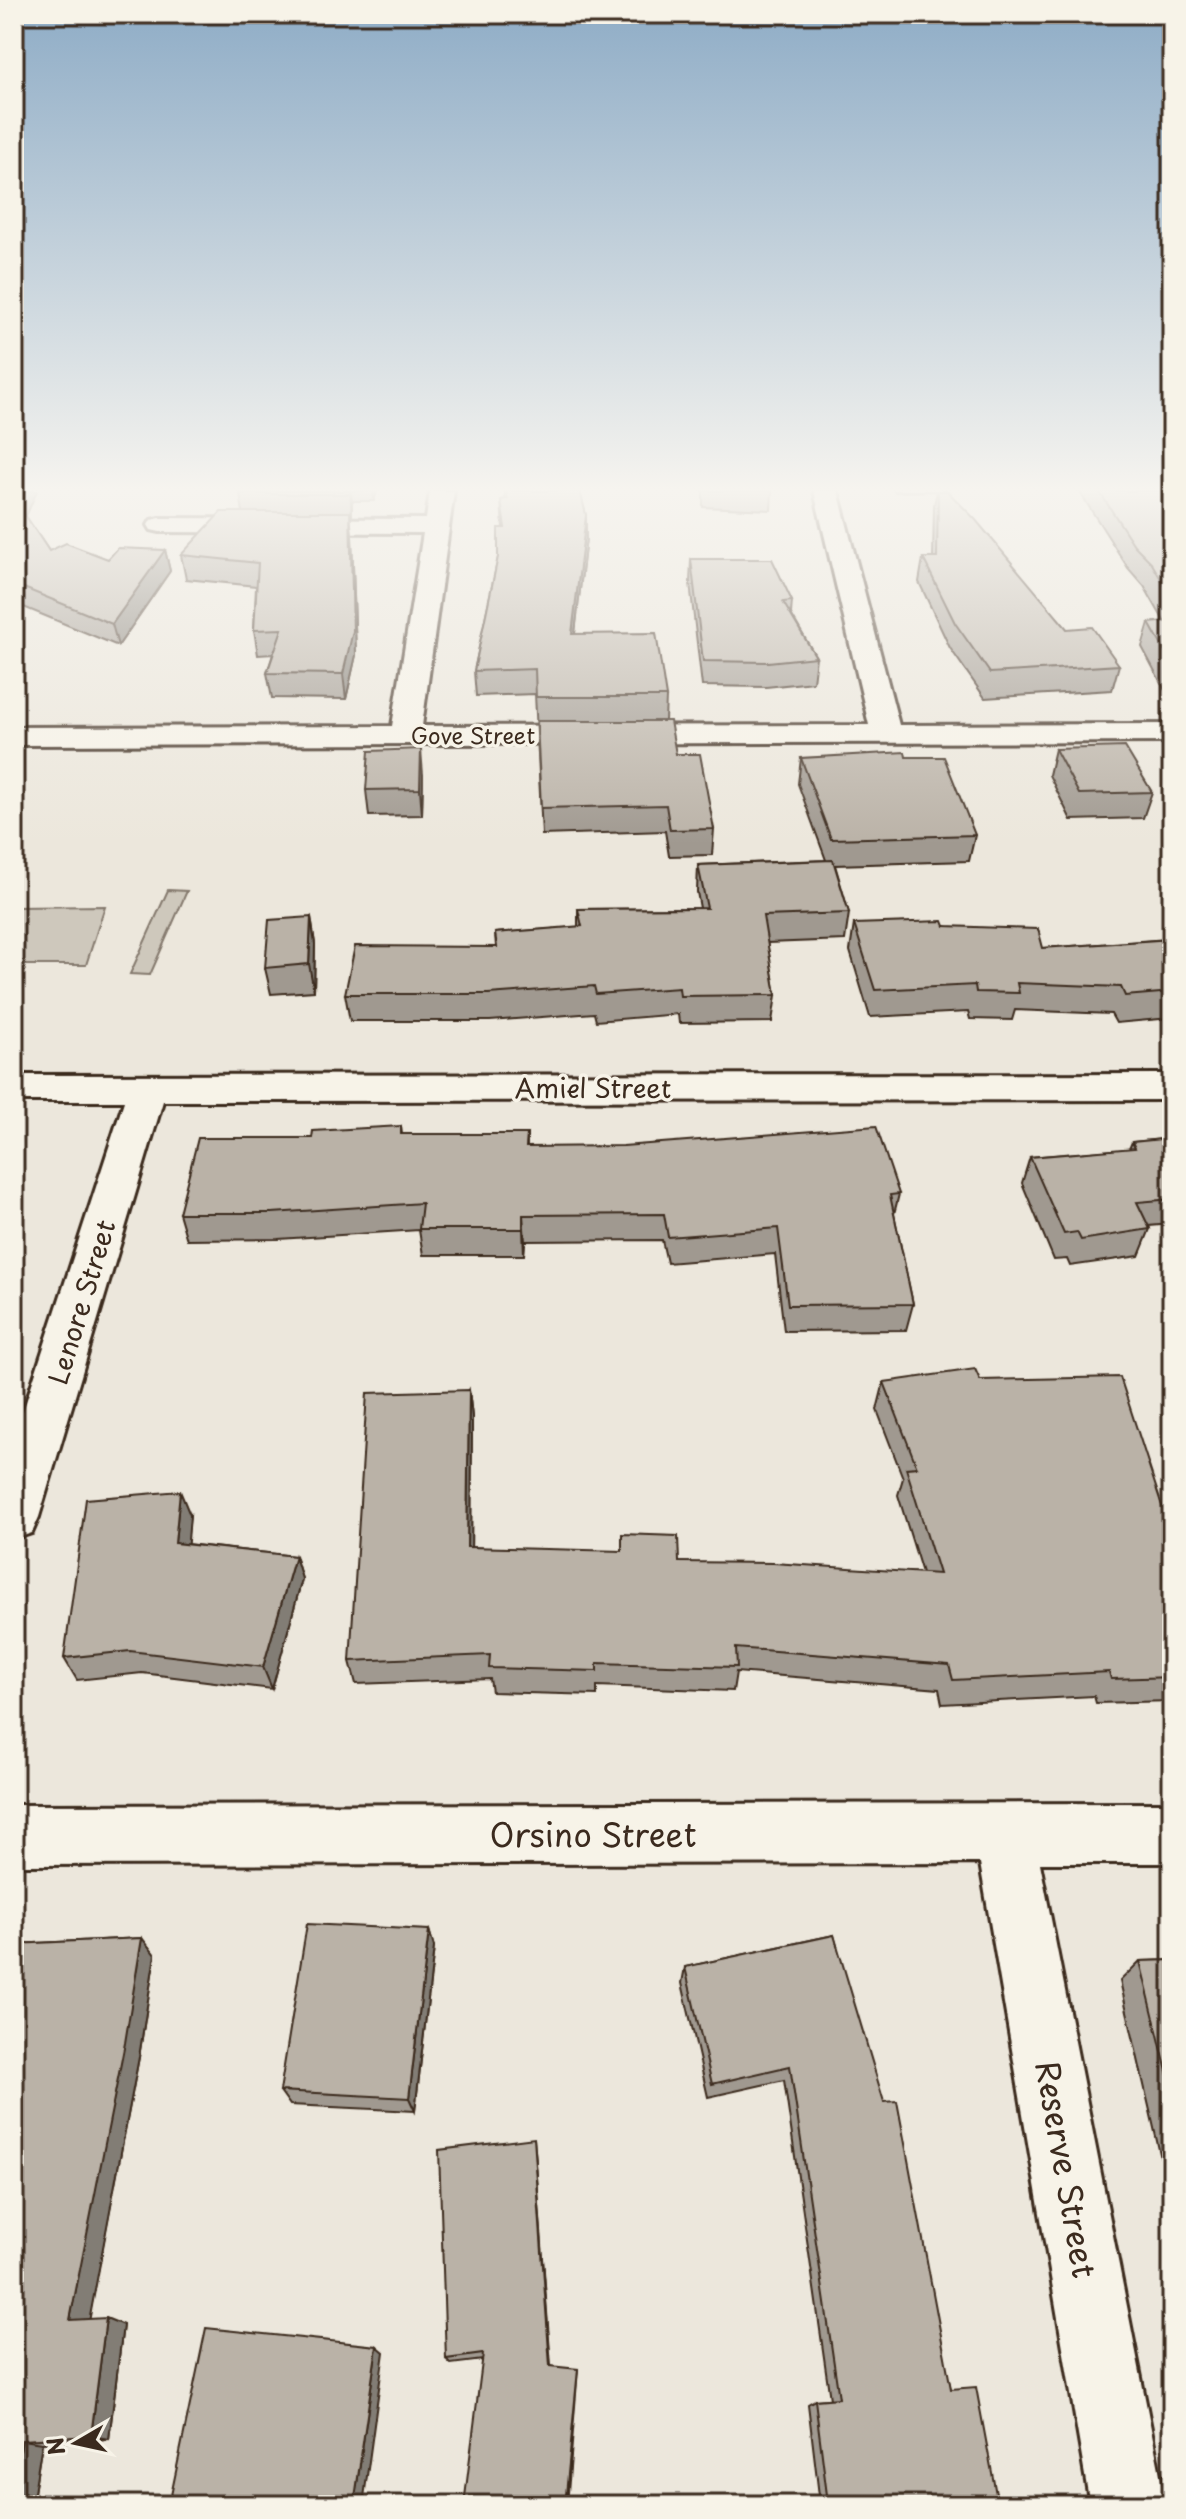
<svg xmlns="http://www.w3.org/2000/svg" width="1186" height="2519" viewBox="0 0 1186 2519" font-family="'Playpen Sans',sans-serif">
<rect width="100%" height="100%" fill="#ece7dc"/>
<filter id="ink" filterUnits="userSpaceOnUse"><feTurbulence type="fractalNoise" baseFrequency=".0125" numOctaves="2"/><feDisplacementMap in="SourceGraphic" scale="16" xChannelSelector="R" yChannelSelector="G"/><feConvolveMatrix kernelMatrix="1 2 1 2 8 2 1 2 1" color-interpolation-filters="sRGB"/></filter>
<g filter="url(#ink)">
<g fill="#cec8bc" stroke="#84796d" stroke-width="2">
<polygon points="168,890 187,891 150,975 130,974"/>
<polygon points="105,906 86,965 14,965 14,907"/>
</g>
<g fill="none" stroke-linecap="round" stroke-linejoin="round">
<g stroke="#3b2a1e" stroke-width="6">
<g id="minor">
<polygon points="430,491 454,491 422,726 869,725 814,491 838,491 899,725 1172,724 1172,742 14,745 14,727 392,726 423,533 160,532 151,530 148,525 151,520 160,518 426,519"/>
<polygon points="1172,1074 1172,1100 163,1101 39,1517 32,1533 14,1539 14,1439 124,1101 14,1101 14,1075"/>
<polygon points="1172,1803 1172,1863 1040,1863 1166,2505 1090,2505 980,1863 14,1865 14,1805"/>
</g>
</g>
<use href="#minor" fill="#f7f3e8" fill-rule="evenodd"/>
</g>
<g fill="#a09990" stroke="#3b2a1e" stroke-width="2">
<polygon points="14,491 26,516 49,551 108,559 165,550 170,571 118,646 14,603"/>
<polygon points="242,491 377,491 374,501 352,501 352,516 350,516 352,536 356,655 346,699 272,698 267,673 273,654 258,655 254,630 256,586 186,579 181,555 243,512 240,494"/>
<polygon points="505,491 580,491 586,515 586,538 575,634 666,697 665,721 676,754 714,829 712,855 669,856 665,831 542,835 535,694 476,696 474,671 498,557 503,528 501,500 505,499"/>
<polygon points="703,491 772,491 771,510 703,507"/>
<polygon points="894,491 948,491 1067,629 1119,665 1112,690 985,698 950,648 919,582 923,558 933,558 934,505 937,491 895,492"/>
<polygon points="1079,491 1172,491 1172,696 1168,696 1142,647 1149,623 1164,621 1144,586 1128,568"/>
<polygon points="691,559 792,601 791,614 816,657 813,682 766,687 702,686 690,583"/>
<polygon points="1055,749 1152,792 1143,818 1071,820 1049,775"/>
<polygon points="906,757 975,835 969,861 835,865 849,913 845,940 767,943 776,995 772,1022 679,1023 678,1014 596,1021 594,1013 490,1021 350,1021 345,994 496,947 495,933 578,927 578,909 700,908 697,892 698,865 826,860 798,784 801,758"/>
<polygon points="423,775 422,815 369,816 366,790"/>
<polygon points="311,917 315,944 314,991 271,994 265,968"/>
<polygon points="854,924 945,926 1043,948 1168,939 1172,927 1172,1016 1171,1018 1116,1023 1111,1014 1015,1010 1012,1020 970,1019 968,1012 870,1017 850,951"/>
<polygon points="401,1126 402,1134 527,1134 527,1147 899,1194 894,1214 913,1304 906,1330 784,1331 775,1254 667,1263 662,1240 525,1241 524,1255 423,1255 419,1230 278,1239 187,1240 179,1213"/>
<polygon points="1172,1138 1172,1224 1149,1226 1150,1229 1139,1256 1070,1266 1067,1259 1054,1260 1022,1183 1030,1157 1129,1149 1132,1142"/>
<polygon points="980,1380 1165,1515 1172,1515 1172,1701 1096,1703 1094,1696 942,1704 939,1689 736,1672 733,1691 597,1686 597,1695 492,1692 490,1679 356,1684 350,1661 469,1390 472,1417 471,1547 679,1562 922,1573 898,1495 903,1478 877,1410 884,1382"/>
<polygon points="190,1515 187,1544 295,1556 302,1579 272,1689 142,1673 77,1680 64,1658"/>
<polygon points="429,1930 434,1947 415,2111 290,2105 280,2091"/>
<polygon points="834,1935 951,2389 998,2505 812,2505 820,2504 808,2404 815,2400 830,2399 784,2080 708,2097 682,1983 685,1967"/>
<polygon points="142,1938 155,1955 139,2057 89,2319 123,2325 109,2439 42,2443 32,2505 14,2505 14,1944"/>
<polygon points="1172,1960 1172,2206 1120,1981 1140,1961"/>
<polygon points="535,2150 551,2366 578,2375 483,2360 451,2364 446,2359"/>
</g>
<g fill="#827d75" stroke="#3b2a1e" stroke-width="2">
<polygon points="22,491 37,491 23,523 17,503"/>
<polygon points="350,491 351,491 352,501 352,516"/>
<polygon points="373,491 377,491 374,501"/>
<polygon points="350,512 352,536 356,655 346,699 343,674"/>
<polygon points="586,515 586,538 572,658 572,634"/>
<polygon points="165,550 170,571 118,646 112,624"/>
<polygon points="421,749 423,775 422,815 420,789"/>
<polygon points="311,917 315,944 314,991 309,964"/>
<polygon points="523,1215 525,1241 524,1255 523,1229"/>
<polygon points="469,1390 472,1417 471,1572 467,1547"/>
<polygon points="180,1491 190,1515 186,1566 175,1543"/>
<polygon points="295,1556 302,1579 272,1689 263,1667"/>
<polygon points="429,1930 434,1947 415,2111 409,2098"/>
<polygon points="142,1938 155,1955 139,2057 88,2327 70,2320"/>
<polygon points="534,2138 535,2150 551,2371 550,2366"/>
<polygon points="106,2318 123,2325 109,2439 91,2436"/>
<polygon points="377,2346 384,2352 363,2505 354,2505"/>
<polygon points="578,2369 567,2505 565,2505"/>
<polygon points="22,2440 42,2443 32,2505 14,2505 14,2488"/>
</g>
<g fill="#bab2a7" stroke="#3b2a1e" stroke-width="2">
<polygon points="14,491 22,491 17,503 49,551 66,543 108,559 118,548 165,550 112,624 14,584"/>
<polygon points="242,491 350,491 350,494 240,494"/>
<polygon points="506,491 580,491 586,515 572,634 656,633 666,697 536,697 535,669 474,671 498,557 498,528 505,528 501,500 508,499"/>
<polygon points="938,491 947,491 975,519 1067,629 1092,627 1119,665 990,673 955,623 923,558 937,558"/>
<polygon points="1099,491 1172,491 1172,598 1151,562 1134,545"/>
<polygon points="221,512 350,512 353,631 343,674 267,673 282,629 254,630 258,563 181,555"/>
<polygon points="691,559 772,559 792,601 783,602 816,657 768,662 703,661"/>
<polygon points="1172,621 1172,664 1149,623"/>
<polygon points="537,721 670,721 676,754 700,754 714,829 670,830 666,805 541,808"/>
<polygon points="1125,747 1152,792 1079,794 1055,749"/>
<polygon points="421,749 420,789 366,790 369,751"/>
<polygon points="905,752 906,757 944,757 975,835 831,839 801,758"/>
<polygon points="833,860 849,913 763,916 776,995 680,996 679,988 596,994 594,986 488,994 345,994 355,946 497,947 495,933 582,926 578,909 707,908 698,865"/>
<polygon points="311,917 309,964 265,968 269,920"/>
<polygon points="943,921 945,926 1038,929 1043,948 1172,939 1172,992 1125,996 1121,987 1017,983 1019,993 976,992 975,985 875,990 854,924"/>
<polygon points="401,1126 401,1134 527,1134 526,1147 623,1146 876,1126 899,1194 890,1195 913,1304 788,1305 778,1228 668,1237 664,1214 523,1215 523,1229 419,1229 422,1203 272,1213 179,1213 198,1138 312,1138 313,1131"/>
<polygon points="1172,1138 1172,1199 1137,1202 1150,1229 1081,1240 1077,1232 1064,1234 1030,1157 1135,1148 1132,1142"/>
<polygon points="975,1369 980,1380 1120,1377 1165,1515 1172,1515 1172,1677 1111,1679 1109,1672 953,1680 949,1665 736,1648 737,1667 597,1663 597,1671 489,1668 490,1655 350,1661 367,1393 469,1390 467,1547 622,1551 622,1534 678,1536 679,1562 773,1563 939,1574 906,1468 917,1467 884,1382"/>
<polygon points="180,1491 175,1543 295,1556 263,1667 130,1651 64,1658 86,1499"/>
<polygon points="307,1924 429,1930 409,2098 280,2091"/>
<polygon points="834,1935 884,2102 897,2101 951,2389 976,2387 998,2505 816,2505 828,2503 815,2400 839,2398 790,2066 712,2084 685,1967"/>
<polygon points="142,1938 125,2043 70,2320 106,2318 91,2436 22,2440 14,2488 14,1944"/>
<polygon points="1172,1960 1172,2092 1140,1961"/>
<polygon points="534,2138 550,2366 578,2369 565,2505 464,2505 483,2354 446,2359 439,2150"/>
<polygon points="206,2328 377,2346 354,2505 169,2505"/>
</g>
</g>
<linearGradient id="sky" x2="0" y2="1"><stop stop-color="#8eacc6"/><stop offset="0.58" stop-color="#f6f4ef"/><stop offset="1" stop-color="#f6f4ef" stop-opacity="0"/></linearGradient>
<rect width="1186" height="844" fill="url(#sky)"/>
<g text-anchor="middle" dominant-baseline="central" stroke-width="7" stroke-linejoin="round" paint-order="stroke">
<g font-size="22" fill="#3b2a1e" stroke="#f7f3e8">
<text x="473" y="734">Gove Street</text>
</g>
<g font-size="26" fill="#3b2a1e" stroke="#f7f3e8">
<text x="593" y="1087">Amiel Street</text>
<text transform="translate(81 1302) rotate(-73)">Lenore Street</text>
</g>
<g font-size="32" fill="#3b2a1e" stroke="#f7f3e8">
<text x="593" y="1834">Orsino Street</text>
<text transform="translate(1067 2169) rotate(80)">Reserve Street</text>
</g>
</g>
<rect width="1186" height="2519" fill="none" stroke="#f7f3e8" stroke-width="48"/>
<rect x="24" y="24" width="1138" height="2471" fill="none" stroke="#3b2a1e" stroke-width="3" filter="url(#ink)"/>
<g transform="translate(76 2443) rotate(261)" stroke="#f7f3e8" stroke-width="6" paint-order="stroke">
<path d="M0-6L14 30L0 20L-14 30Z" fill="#3b2a1e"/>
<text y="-12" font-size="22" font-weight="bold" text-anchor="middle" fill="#3b2a1e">N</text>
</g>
</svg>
